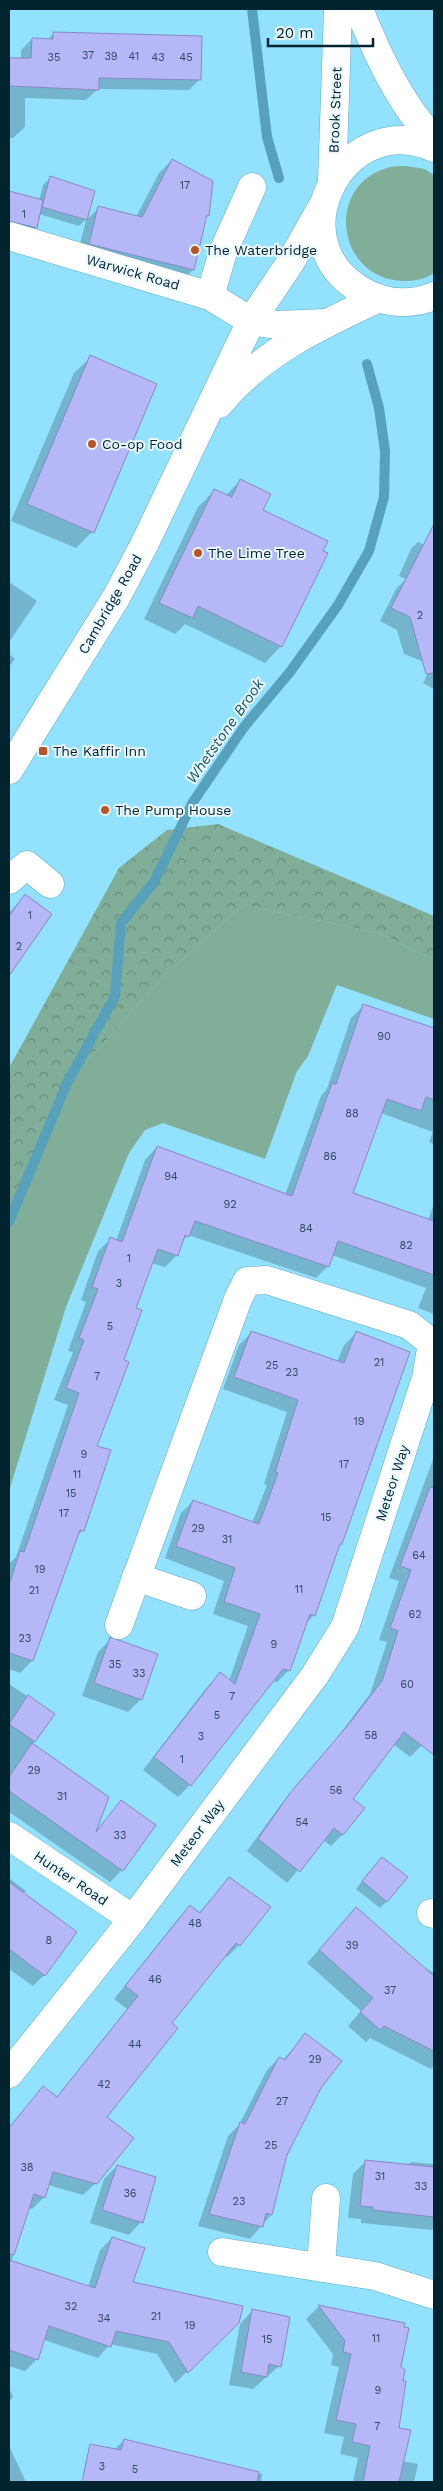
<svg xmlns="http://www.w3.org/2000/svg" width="443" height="2491" viewBox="0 0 443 2491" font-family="'Work Sans',sans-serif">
<defs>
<pattern id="forest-crowns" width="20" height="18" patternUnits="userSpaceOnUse" patternTransform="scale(1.25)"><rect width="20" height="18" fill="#80ae98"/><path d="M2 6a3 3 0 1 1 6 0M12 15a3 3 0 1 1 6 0" fill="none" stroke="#668d7c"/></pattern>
</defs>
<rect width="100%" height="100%" fill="#91e1ff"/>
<g fill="#80ae98">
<path d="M406 166 425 169 434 175V273C426 279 415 281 405 281 338 281 323 187 387 168 393 166 400 166 406 166Z"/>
<polygon points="243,905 379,933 434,960 434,1019 337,985 308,1056 297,1071 265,1159 163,1123 145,1130 129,1153 66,1307 9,1491 9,1222 11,1213 67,1083 167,973"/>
</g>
<polygon fill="url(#forest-crowns)" points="218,824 434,916 434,960 379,933 243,905 167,973 67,1083 9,1222 9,1068 119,868 167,830"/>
<g fill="#0003">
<polygon points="54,33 200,79 189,90 98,89 86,100 25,98 25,127 13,138 9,138 9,59 21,59 21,50 32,39 47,40"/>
<polygon points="172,160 212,181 208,216 205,219 193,270 180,283 77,256 86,220 99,208 136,217 159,173"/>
<polygon points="50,178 86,219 79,226 39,214 36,227 24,239 9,234 9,192 39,201 43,185"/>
<polygon points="91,357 92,532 76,548 11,521 74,373"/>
<polygon points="240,481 262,511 281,646 265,663 185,624 175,634 144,619 198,507 215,490 226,495"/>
<polygon points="418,542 434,550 434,577 427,586 434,590 434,689 423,683 432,665 404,654 397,630 380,621 396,589 406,579 399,576 411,549"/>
<polygon points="9,582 37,601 9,642"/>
<polygon points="9,654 15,659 9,667"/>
<polygon points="25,896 50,914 9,972 9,913"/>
<polygon points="363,1006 409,1054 434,1063 434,1144 429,1142 433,1132 381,1113 352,1194 428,1220 434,1203 434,1314 418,1308 426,1288 332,1255 328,1266 316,1278 188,1235 181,1243 177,1255 165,1267 151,1263 135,1309 122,1361 96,1447 83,1530 76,1537 32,1661 20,1673 9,1669 9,1564 16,1557 68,1405 54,1400 73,1352 68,1351 86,1302 81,1300 98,1251 111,1239 116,1241 145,1160 157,1147 285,1195 321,1096 327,1089 351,1018"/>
<polygon points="251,1333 337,1362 344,1345 356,1333 341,1544 337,1548 314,1615 305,1624 289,1670 277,1682 272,1681 190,1785 178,1797 143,1770 208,1686 220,1674 229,1681 248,1626 213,1614 224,1581 165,1558 181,1513 193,1501 252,1523 267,1485 264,1484 287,1412 223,1389 239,1345"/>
<polygon points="434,1457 434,1707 422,1745 410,1757 393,1744 351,1800 343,1834 331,1846 323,1840 287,1883 247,1851 279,1807 336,1739 370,1694 387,1642 379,1640 399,1581 389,1578"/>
<polygon points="111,1639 141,1699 128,1712 82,1696 98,1652"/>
<polygon points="9,1684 54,1714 32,1745 96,1831 121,1802 122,1870 110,1882 9,1812"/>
<polygon points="375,1865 387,1901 380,1908 356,1889"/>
<polygon points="9,1878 26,1891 23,1894 44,1975 33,1986 9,1969"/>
<polygon points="229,1878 239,1945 227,1957 224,1955 171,2024 105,2117 96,2183 83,2195 48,2185 44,2197 32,2209 29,2208 11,2262 88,2287 100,2250 112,2238 131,2283 226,2335 175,2383 157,2354 110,2344 98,2358 44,2340 37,2359 25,2371 9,2366 9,2127 43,2088 56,2098 127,2009 114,1999 178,1919 190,1907 198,1914"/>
<polygon points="344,1922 434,1973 434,2065 431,2069 370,2038 366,2042 348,2026 361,2011 307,1963"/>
<polygon points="305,2035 320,2088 286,2155 271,2215 250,2239 198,2226 228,2136 239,2125 267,2070 279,2058 283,2060"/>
<polygon points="366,2161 407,2166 411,2162 434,2164 434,2228 432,2230 361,2223 361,2219 348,2218 353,2174"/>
<polygon points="117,2166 141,2222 129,2235 90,2223 104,2179"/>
<polygon points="318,2307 403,2324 398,2429 402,2461 418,2464 414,2482 353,2482 358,2458 340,2454 344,2437 324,2433 339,2367 331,2365 333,2354 306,2319"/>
<polygon points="252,2311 279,2366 253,2389 229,2385 240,2324"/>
<polygon points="9,2387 13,2397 9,2402"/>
<polygon points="124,2440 262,2474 261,2482 83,2482 86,2460 99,2447 114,2450"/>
<polygon points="9,2446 26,2482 9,2482"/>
</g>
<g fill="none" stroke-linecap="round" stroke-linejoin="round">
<g stroke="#57a1bc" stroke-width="10">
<polyline points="252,9 267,137 279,178"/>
<polyline points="9,1222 67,1083 115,996 121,923 154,882 193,802 244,727 290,672 338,605 369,551 384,497 385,451 379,408 367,364"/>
</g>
</g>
<g fill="#b6b7f6" stroke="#8888c3">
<polygon points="53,32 202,36 201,80 99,78 99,90 9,86 9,58 31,58 32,38 53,39"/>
<polygon points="172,159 213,181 209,216 207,215 194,270 89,244 98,206 142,217"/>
<polygon points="50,176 95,191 87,220 42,207"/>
<polygon points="9,191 43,200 37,228 9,221"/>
<polygon points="90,355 157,384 94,533 27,504"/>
<polygon points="240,479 271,494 263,510 328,541 323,551 328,553 282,647 198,606 193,618 159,603 214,489 232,497"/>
<polygon points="434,524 434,673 426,674 410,617 391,608"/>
<polygon points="25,894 52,914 9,976 9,916"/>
<polygon points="363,1004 434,1028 434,1100 426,1097 421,1111 387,1099 353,1193 434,1221 434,1275 338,1241 329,1267 195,1221 189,1237 185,1235 178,1256 158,1249 136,1308 142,1310 124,1360 129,1362 97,1446 111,1450 84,1531 80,1530 33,1661 9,1653 9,1585 20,1551 24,1552 79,1393 66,1388 84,1340 79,1338 98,1289 92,1287 110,1237 122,1242 157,1146 292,1196 332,1083 336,1084"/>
<polygon points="251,1331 344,1363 356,1331 410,1352 342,1544 340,1544 315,1616 310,1614 290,1671 283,1669 191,1786 154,1757 220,1672 235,1684 260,1614 224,1602 235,1568 176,1546 193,1500 259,1524 278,1473 275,1472 298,1400 234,1377"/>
<polygon points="430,1487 434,1488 434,1755 404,1732 353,1799 365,1808 343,1835 334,1828 300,1872 258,1839 290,1793 348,1725 382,1681 398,1631 390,1628 411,1570 400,1566"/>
<polygon points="110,1637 158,1654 142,1700 94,1683"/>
<polygon points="28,1695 55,1714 35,1742 9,1724"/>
<polygon points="32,1743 109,1797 96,1832 121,1800 156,1825 123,1871 9,1791 9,1777"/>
<polygon points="382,1857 408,1877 387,1902 362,1881"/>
<polygon points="229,1877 271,1907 240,1946 236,1943 172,2023 178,2028 107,2117 134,2138 97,2184 53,2172 45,2198 34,2194 14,2255 9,2254 9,2128 43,2086 57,2097 138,1996 125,1986 190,1905 200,1913"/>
<polygon points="9,1882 77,1932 45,1976 9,1949"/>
<polygon points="356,1907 434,1976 434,2051 384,2026 380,2030 360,2012 373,1998 319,1950"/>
<polygon points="305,2033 342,2061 321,2088 287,2155 272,2215 266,2213 263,2227 209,2214 240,2122 245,2124 279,2057 285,2060"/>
<polygon points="365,2160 434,2167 434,2217 373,2210 373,2207 360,2206"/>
<polygon points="117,2165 156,2177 143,2223 102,2210"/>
<polygon points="112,2237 145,2248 133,2282 243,2306 239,2323 188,2373 169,2342 116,2331 111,2347 49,2326 38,2360 9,2350 9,2260 95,2288"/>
<polygon points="318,2305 405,2323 404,2327 409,2328 401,2366 405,2370 403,2381 406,2381 399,2428 411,2430 399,2482 363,2482 370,2446 352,2442 356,2424 336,2420 351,2354 343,2352 345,2341"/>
<polygon points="252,2309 290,2317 281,2367 269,2364 267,2377 241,2372"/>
<polygon points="124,2439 259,2472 257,2482 82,2482 90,2444 121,2450"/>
</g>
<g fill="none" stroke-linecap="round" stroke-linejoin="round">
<g stroke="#5cabc8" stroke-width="29">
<g id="minor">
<polyline points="210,296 223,252 252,187"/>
<polyline points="9,880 27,865 50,884"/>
<polyline points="136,1577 192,1596"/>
<polyline points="9,1836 133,1919"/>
<polyline points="431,1913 434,1914"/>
<polyline points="9,2074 133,1919 315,1675 345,1627 426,1378 432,1343 409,1325 267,1280 247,1281 238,1299 119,1625"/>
<polyline points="222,2252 375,2276 434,2295"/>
<polyline points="321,2266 326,2198"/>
</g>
</g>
<g stroke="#5cabc8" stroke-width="29">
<g id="tertiary">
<path d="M359 9C378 56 399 102 434 140"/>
<path d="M434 148C342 106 271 247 368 294 388 304 413 305 434 296"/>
<polyline points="332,181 338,9"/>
<polyline points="9,236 210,296 251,321 277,325 326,323"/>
<path d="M219 404C261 353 319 326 377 299"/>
<polyline points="9,770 117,596 145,543 251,321 290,263 323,205"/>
</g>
</g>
<use href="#minor" stroke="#fff" stroke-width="28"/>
<use href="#tertiary" stroke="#fff" stroke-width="28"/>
</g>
<g fill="#b95424" stroke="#e9f7fd" stroke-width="2">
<circle cx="195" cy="250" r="5"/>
<circle cx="92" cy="444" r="5"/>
<circle cx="198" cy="553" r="5"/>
<rect x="38" y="746" width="10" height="10" rx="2.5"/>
<circle cx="105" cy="810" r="5"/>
</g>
<g text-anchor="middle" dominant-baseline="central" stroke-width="4" stroke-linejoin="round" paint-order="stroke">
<g font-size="11" fill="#2e4961">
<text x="88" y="55">37</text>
<text x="111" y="56">39</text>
<text x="134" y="56">41</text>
<text x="54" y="57">35</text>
<text x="158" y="57">43</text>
<text x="186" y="57">45</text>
<text x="185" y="185">17</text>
<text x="24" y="214">1</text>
<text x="420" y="615">2</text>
<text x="30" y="915">1</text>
<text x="19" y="946">2</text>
<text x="384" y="1036">90</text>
<text x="352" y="1113">88</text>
<text x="330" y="1156">86</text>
<text x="171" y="1176">94</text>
<text x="230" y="1204">92</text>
<text x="306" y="1228">84</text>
<text x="406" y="1245">82</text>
<text x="129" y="1258">1</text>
<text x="119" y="1283">3</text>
<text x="110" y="1326">5</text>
<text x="379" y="1362">21</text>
<text x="272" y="1365">25</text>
<text x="292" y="1372">23</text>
<text x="97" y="1376">7</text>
<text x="359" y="1421">19</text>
<text x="84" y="1454">9</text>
<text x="344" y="1464">17</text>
<text x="77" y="1474">11</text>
<text x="71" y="1493">15</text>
<text x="64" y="1513">17</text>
<text x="326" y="1517">15</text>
<text x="198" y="1528">29</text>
<text x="227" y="1539">31</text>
<text x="419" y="1555">64</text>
<text x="40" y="1569">19</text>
<text x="299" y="1589">11</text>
<text x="34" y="1590">21</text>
<text x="415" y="1614">62</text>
<text x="25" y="1638">23</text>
<text x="274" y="1644">9</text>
<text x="115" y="1664">35</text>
<text x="139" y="1673">33</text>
<text x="407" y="1684">60</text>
<text x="232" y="1696">7</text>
<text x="217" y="1715">5</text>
<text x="371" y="1735">58</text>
<text x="201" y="1736">3</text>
<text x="182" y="1759">1</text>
<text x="34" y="1770">29</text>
<text x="336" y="1790">56</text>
<text x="62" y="1796">31</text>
<text x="302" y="1822">54</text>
<text x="120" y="1835">33</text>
<text x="195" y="1923">48</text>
<text x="49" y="1940">8</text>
<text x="352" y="1945">39</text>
<text x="155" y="1979">46</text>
<text x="390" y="1990">37</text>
<text x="135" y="2044">44</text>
<text x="315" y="2059">29</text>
<text x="104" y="2084">42</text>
<text x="282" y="2101">27</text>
<text x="271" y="2145">25</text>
<text x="27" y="2167">38</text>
<text x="380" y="2176">31</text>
<text x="421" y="2186">33</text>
<text x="130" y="2193">36</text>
<text x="239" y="2201">23</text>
<text x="71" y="2306">32</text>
<text x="156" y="2316">21</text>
<text x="104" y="2318">34</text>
<text x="190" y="2325">19</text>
<text x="376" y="2338">11</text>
<text x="267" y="2339">15</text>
<text x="378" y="2390">9</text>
<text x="377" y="2426">7</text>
<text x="102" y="2466">3</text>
<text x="135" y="2469">5</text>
</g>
<g font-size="14" fill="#01242f" stroke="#e9f7fd">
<text transform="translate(335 110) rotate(-88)">Brook Street</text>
<text transform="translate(133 272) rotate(16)">Warwick Road</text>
<text transform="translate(110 604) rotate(-60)">Cambridge Road</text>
<text transform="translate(392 1483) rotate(-72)">Meteor Way</text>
<text transform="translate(197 1833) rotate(-53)">Meteor Way</text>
<text transform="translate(71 1878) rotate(34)">Hunter Road</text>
</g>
<g font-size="14" fill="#01242f" stroke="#e9f7fd" text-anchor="start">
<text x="205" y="250">The Waterbridge</text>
<text x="102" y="444">Co-op Food</text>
<text x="208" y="553">The Lime Tree</text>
<text x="53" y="751">The Kaffir Inn</text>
<text x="115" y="810">The Pump House</text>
</g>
<g font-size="15" font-style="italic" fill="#175468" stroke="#e9f7fd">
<text transform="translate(225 731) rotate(-55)">Whetstone Brook</text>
</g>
</g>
<rect width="443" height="2491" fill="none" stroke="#01242f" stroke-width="20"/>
<path d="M268 38v8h105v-8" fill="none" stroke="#01242f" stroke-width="2.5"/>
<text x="276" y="38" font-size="15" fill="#01242f" stroke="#e9f7fd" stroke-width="4" paint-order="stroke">20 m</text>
</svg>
